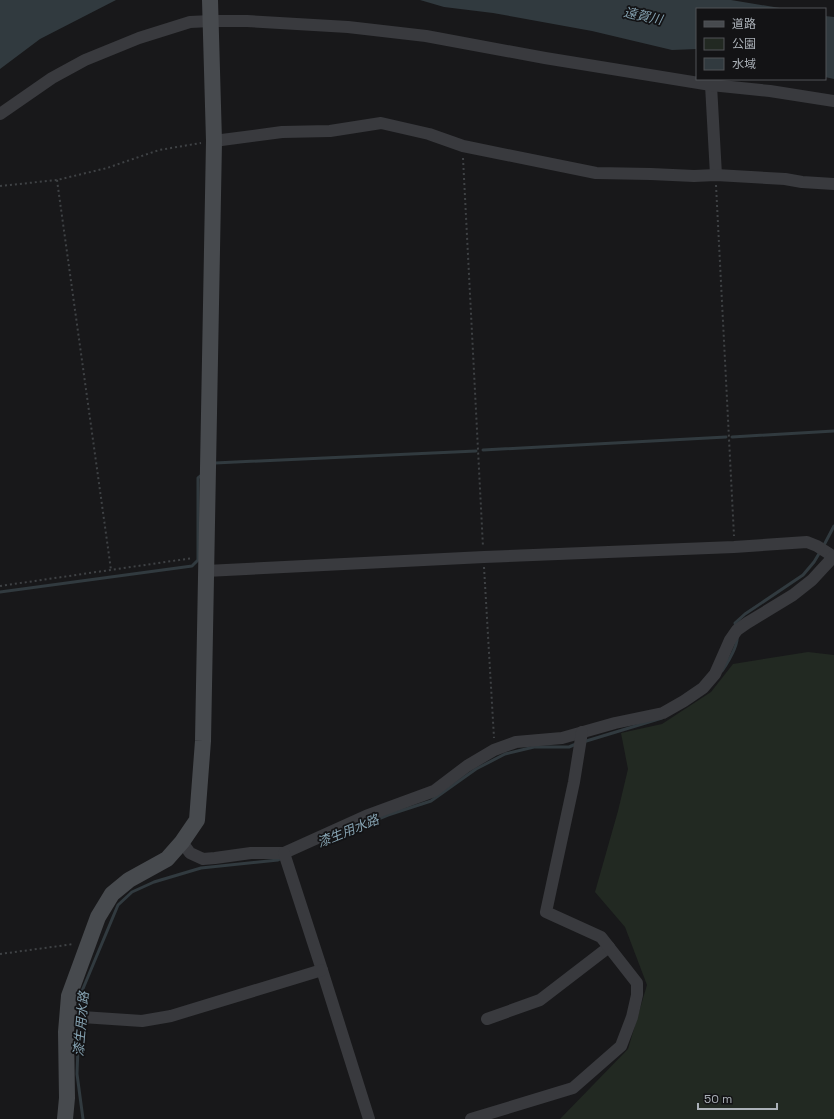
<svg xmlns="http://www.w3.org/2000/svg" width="834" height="1119" viewBox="0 0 834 1119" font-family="'Space Grotesk','Noto Sans JP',sans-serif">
<rect width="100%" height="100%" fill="#18181a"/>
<polygon fill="#222922" points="808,652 834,655 834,1119 560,1119 628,1049 647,985 625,927 595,892 618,811 628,769 621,733 662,724 711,692 733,664"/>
<g fill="#313a3f">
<polygon points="0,0 116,0 40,39 0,69"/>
<polygon points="420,0 731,0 786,9 697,9 697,49 672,50 592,31 493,13 444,7"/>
<polygon points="825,16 834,17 834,79 825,77"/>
</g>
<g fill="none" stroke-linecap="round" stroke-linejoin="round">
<g stroke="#313a3f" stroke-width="3">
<polyline points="732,437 834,431"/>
<polyline points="483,450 726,437"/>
<polyline points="215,463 476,451"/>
<polyline points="823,547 834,526"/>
<polyline points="0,592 192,566 198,560 198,478 203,474"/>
<polyline points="736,627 735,623 745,614 803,575 814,562 820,552"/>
<path d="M722 671C728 662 739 645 737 635"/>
<polyline points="583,742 662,718"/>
<polyline points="330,839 388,815 431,801 476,769 505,754 534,747 569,747 576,744"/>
<polyline points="80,1014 82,991 118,905 132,892 154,882 201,868 278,860 282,858"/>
<polyline points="79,1020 77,1074 83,1119"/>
</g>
<g stroke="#3f4245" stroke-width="2" stroke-dasharray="2 3" stroke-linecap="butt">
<polyline points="463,158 483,547"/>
<polyline points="57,180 111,570"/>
<polyline points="716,185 734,536"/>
<polyline points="0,186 57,180 107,168 159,150 201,143"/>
<polyline points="484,567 494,738"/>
<polyline points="0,586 193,558"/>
<polyline points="0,954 74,944"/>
</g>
<g stroke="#393a3e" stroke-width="12">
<polyline points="711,85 716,175"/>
<polyline points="0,114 52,78 85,60 139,38 190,22 211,21 247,21 348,27 426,36 545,58 711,85 770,91 834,101"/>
<polyline points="214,141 282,132 330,131 381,123 429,134 463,146 596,173 651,174 694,176 716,175 785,179 802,182 834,184"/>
<polyline points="206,571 484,557 734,547 807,542 817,546 834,557"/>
<polyline points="182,842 190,853 203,859 215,858 251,853 284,853 366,816 434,791 467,766 494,750 516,742 562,738 615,723 663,713 684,701 703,688 715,674 730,640 737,630 747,623 793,595 812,580 834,556"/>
<polyline points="284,853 322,970 369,1119"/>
<polyline points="67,1016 142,1021 171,1016 322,970"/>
<polyline points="487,1019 540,1000 609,947"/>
<polyline points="471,1119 573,1088 621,1046 632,1017 637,995 637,983 601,937 546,912 574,782 582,732"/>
</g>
<polyline stroke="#474a4e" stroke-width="16" points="65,1119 67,1098 66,1032 69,996 98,917 112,894 129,880 167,859 182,842 197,820 203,741 214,141 210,0"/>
</g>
<g text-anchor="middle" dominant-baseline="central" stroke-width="3.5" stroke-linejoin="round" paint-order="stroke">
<g font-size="13" font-style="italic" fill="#85a2b1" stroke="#131315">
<text transform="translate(643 16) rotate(12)">遠賀川</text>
<text transform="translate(348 831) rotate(-22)">漆生用水路</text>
<text transform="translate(81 1024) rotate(-85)">漆生用水路</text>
</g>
</g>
<rect x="696" y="8" width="130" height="72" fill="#131315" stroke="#505256"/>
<rect x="704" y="21" width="20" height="6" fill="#474a4e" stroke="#505256"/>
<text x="732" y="28" font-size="12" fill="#abb1b8">道路</text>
<rect x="704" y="38" width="20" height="12" fill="#222922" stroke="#505256"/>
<text x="732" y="48" font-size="12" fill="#abb1b8">公園</text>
<rect x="704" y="58" width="20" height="12" fill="#313a3f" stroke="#505256"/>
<text x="732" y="68" font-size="12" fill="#abb1b8">水域</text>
<path d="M698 1103v6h79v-6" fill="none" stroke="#abb1b8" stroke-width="2"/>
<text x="704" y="1103" font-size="12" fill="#abb1b8" stroke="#131315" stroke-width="3" paint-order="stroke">50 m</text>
</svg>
